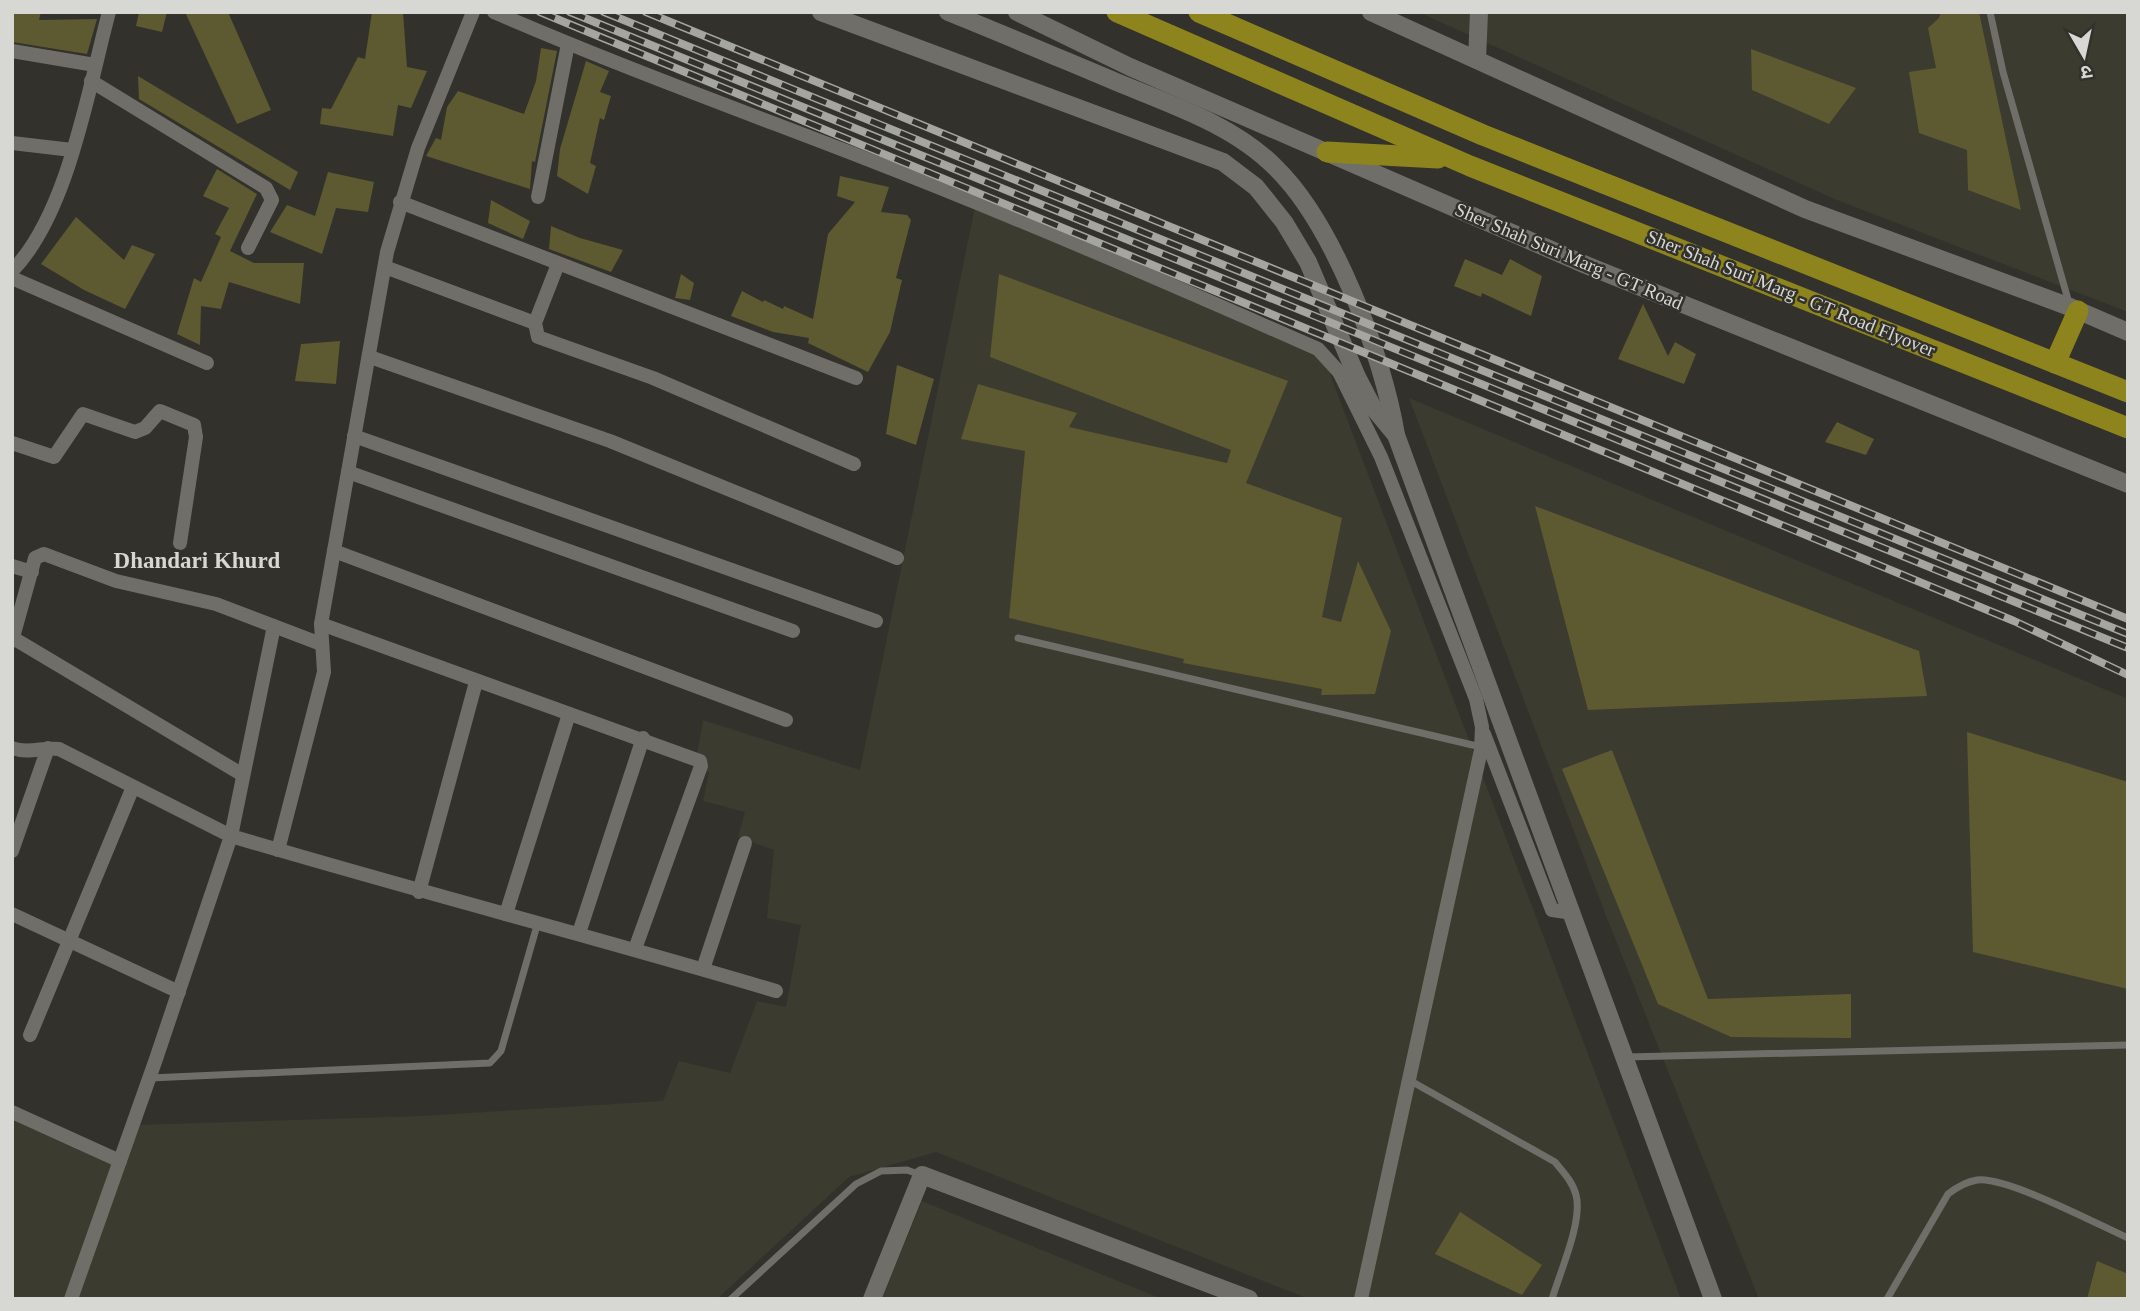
<svg xmlns="http://www.w3.org/2000/svg" width="2140" height="1311" viewBox="0 0 2140 1311" font-family="'Times New Roman','Noto Sans Devanagari',serif">
<rect width="100%" height="100%" fill="#32312b"/>
<g fill="#3c3b2f">
<polygon points="1418,12 2128,12 2128,312 1837,200"/>
<polygon points="975,207 1322,353 1681,1299 1309,1299 936,1152 849,1177 717,1299 12,1299 12,1115 118,1161 135,1125 421,1116 663,1101 679,1061 730,1073 757,1001 786,1007 801,925 767,918 774,850 738,837 745,812 703,801 709,772 695,768 703,720 860,770"/>
<polygon points="1409,398 2128,699 2128,1299 1759,1299 1605,913"/>
<polygon points="922,1201 1162,1299 882,1299"/>
</g>
<g fill="#5d5931">
<polygon points="12,12 41,12 39,20 97,19 87,54 12,42"/>
<polygon points="139,12 167,12 162,32 136,26"/>
<polygon points="185,12 228,12 271,110 237,124"/>
<polygon points="372,12 403,12 407,67 427,71 411,108 398,105 393,136 320,124 322,108 331,109 358,57 365,59"/>
<polygon points="1941,12 1979,12 2021,210 1968,190 1967,150 1919,133 1909,72 1936,68 1928,28 1939,18"/>
<polygon points="541,48 557,51 535,162 532,161 530,189 426,156 436,138 441,140 447,107 458,91 524,114 536,81"/>
<polygon points="1751,49 1856,88 1829,124 1752,90"/>
<polygon points="586,61 609,71 600,92 611,96 604,120 600,118 590,163 596,166 588,194 557,176 560,149"/>
<polygon points="138,76 298,172 290,190 139,99"/>
<polygon points="217,169 257,194 230,251 254,263 304,263 300,304 229,282 221,309 201,306 200,345 177,334 194,278 201,282 221,237 215,234 229,208 203,196"/>
<polygon points="328,172 374,182 368,212 336,208 322,254 270,232 287,205 315,216"/>
<polygon points="840,176 889,187 881,212 907,215 911,220 896,278 902,280 890,332 868,372 808,343 809,338 773,332 731,316 742,291 763,302 764,300 783,309 784,306 813,319 828,234 855,202 837,196"/>
<polygon points="491,200 530,221 523,239 488,223"/>
<polygon points="76,217 124,260 132,245 155,254 125,309 84,290 41,264"/>
<polygon points="551,226 580,238 623,250 611,272 549,249"/>
<polygon points="1465,259 1502,275 1510,259 1542,276 1531,316 1482,293 1481,297 1454,286"/>
<polygon points="681,274 694,283 690,300 675,298"/>
<polygon points="999,274 1288,381 1246,483 1342,518 1322,617 1341,622 1358,561 1391,631 1375,694 1321,695 1322,689 1183,663 1184,659 1009,618 1025,451 961,439 978,384 1077,413 1069,427 1227,463 1231,450 990,357"/>
<polygon points="1643,304 1668,356 1675,342 1696,354 1684,384 1618,359"/>
<polygon points="340,341 336,384 295,381 301,344"/>
<polygon points="897,365 934,379 916,445 886,434"/>
<polygon points="1837,422 1874,439 1866,455 1825,442"/>
<polygon points="1535,506 1919,651 1927,696 1588,710"/>
<polygon points="1967,732 2128,782 2128,989 1973,952"/>
<polygon points="1612,750 1708,999 1851,994 1851,1038 1731,1037 1658,1004 1562,769"/>
<polygon points="1460,1212 1542,1265 1522,1295 1435,1254"/>
<polygon points="2097,1261 2128,1274 2128,1299 2087,1299"/>
</g>
<g fill="none" stroke-linecap="round" stroke-linejoin="round">
<g stroke="#6f6e68" stroke-width="7">
<polyline points="1990,12 2003,72 2069,303"/>
<polyline points="1018,638 1481,747"/>
<polyline points="1627,1057 2128,1045"/>
<polyline points="150,1078 490,1063 501,1051 538,922"/>
<path d="M1409 1080 1555 1162C1563 1172 1573 1182 1576 1195 1583 1221 1560 1272 1552 1299"/>
<polyline points="731,1299 856,1184 881,1171 907,1170 921,1175"/>
<path d="M1887 1299 1948 1194C1957 1187 1965 1182 1977 1180 2006 1176 2097 1224 2128 1238"/>
</g>
<g stroke="#6f6e68" stroke-width="14">
<path d="M494 12C614 64 737 109 859 156 1014 216 1166 282 1318 349L1339 372 1381 457 1476 699 1482 727 1481 750 1361 1299"/>
<polyline points="12,51 95,65"/>
<polyline points="91,81 266,188 272,200 248,248"/>
<polyline points="12,143 72,150"/>
<polyline points="538,197 568,44"/>
<polyline points="400,202 856,378"/>
<polyline points="558,264 535,323 538,337 653,378 854,464"/>
<polyline points="385,267 535,323"/>
<path d="M12 271C68 214 88 90 109 12"/>
<polyline points="12,278 207,363"/>
<polyline points="370,357 610,441 897,558"/>
<polyline points="354,436 876,621"/>
<polyline points="12,443 54,457 83,414 135,432 145,428 160,411 194,425 196,437 180,543"/>
<polyline points="348,472 793,631"/>
<polyline points="334,551 786,720"/>
<polyline points="12,566 32,572"/>
<polyline points="321,624 700,761 701,766 635,949"/>
<path d="M274 626 231 836C412 890 595 937 776 991"/>
<polyline points="13,638 243,775"/>
<polyline points="12,641 35,558 44,554 116,581 216,604 321,644"/>
<polyline points="1484,734 1552,910 1573,913"/>
<path d="M12 748C29 754 42 747 59 749L231 836 156 1059 71 1299"/>
<polyline points="278,850 324,672 321,624 387,252 418,148 473,12"/>
<polyline points="12,851 48,748"/>
<polyline points="419,892 476,682"/>
<polyline points="12,914 179,992"/>
<polyline points="506,914 569,714"/>
<polyline points="579,933 643,738"/>
<polyline points="703,969 745,843"/>
<polyline points="30,1035 133,787"/>
<polyline points="12,1112 120,1161"/>
</g>
<g stroke="#6f6e68" stroke-width="18">
<polyline points="821,12 1223,162 1256,187 1284,222 1308,262 1357,377 1372,406 1396,435"/>
<path d="M948 12C1003 34 1059 58 1114 81 1169 104 1233 124 1276 168 1334 225 1383 356 1396 435L1713 1299"/>
<polyline points="1017,12 1130,67 1586,265 2128,484"/>
<polyline points="1371,12 1805,209 2070,307 2128,332"/>
<polyline points="1477,60 1479,12"/>
<polyline points="872,1299 922,1175 1249,1299"/>
</g>
<g stroke="#8e841e" stroke-width="21">
<polyline points="1117,12 1470,166 2128,428"/>
<polyline points="1199,12 1483,135 2128,392"/>
<polyline points="1327,152 1438,158"/>
<polyline points="2055,363 2078,311"/>
</g>
<g stroke="#a6a6a1" stroke-width="8">
<g id="rail">
<polyline points="540,12 2014,621 2128,675"/>
<polyline points="570,12 2128,648"/>
<polyline points="604,12 2128,634"/>
<polyline points="646,12 2128,619"/>
</g>
</g>
<use href="#rail" stroke="#32312b" stroke-width="5" stroke-dasharray="16" stroke-linecap="butt"/>
</g>
<g text-anchor="middle" dominant-baseline="central" stroke-width="5" stroke-linejoin="round" paint-order="stroke">
<g font-size="19" fill="#d7d7d3" stroke="#32312b">
<text transform="translate(1569 256) rotate(23)">Sher Shah Suri Marg - GT Road</text>
<text transform="translate(1791 293) rotate(22)">Sher Shah Suri Marg - GT Road Flyover</text>
</g>
<g font-size="23" font-weight="bold" fill="#d7d7d3" stroke="#32312b">
<text x="197" y="560">Dhandari Khurd</text>
</g>
</g>
<rect width="2140" height="1311" fill="none" stroke="#d7d7d3" stroke-width="28"/>
<g transform="translate(2084 56) rotate(171)" stroke="#32312b" stroke-width="5" paint-order="stroke">
<path d="M0-5L12 26L0 18L-12 26Z" fill="#d7d7d3"/>
<text y="-10" font-size="19" font-weight="bold" text-anchor="middle" fill="#d7d7d3">उ</text>
</g>
</svg>
